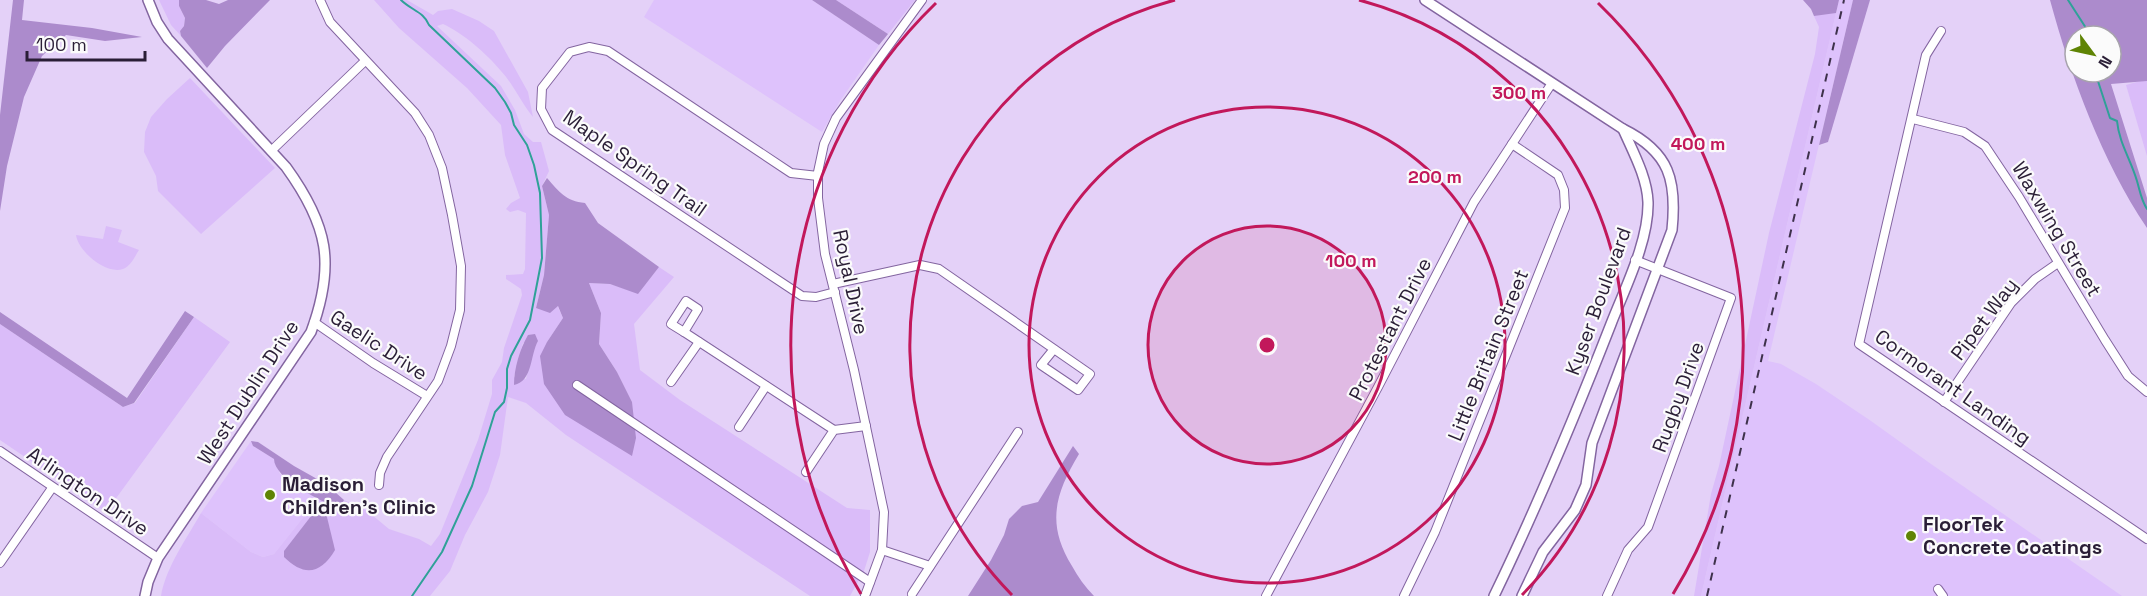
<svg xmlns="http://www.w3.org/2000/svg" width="2147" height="596" viewBox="0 0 2147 596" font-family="'Space Grotesk',sans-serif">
<rect width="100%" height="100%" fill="#e4d1f8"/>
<g fill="#dec2fc">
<polygon points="654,0 812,0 879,45 840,101 822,132 644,17"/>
<polygon points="1839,0 1853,0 1768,361 1781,364 1816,384 1871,421 1931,464 2122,596 1701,596"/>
<polygon points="251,441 253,446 274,459 280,474 318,499 274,554 263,557 251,552 201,513"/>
</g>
<g fill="#dabcf9" fill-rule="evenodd">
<polygon points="159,0 179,0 179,6 185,18 184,26 180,31 181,36 171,25"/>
<path d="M374 0H407L433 15 438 11 452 9 479 21 494 31 528 92 533 117C521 103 514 85 501 71 487 54 463 33 443 24L437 26 501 86 515 110 524 134 533 142H541L549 171 542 186 549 215 544 275 536 308 557 305 563 318 547 342 632 402 617 372 599 344 601 313 589 283 610 284 638 293 659 267 674 277 634 324 640 370 680 400 847 508 870 510V552L864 571 850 596H810L566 435 526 403 508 397 500 455 488 492 465 535 450 571 430 596H161C166 567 187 538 201 513L251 552 263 557 274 554 318 499 338 509 344 500 366 510 389 529 419 539 431 546 440 534 478 440 492 394V380L502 362 504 348 522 295 521 289 506 279V275L523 274 525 269 526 213 518 210 510 212 506 209 511 203 520 198 505 155 501 125 467 88 399 28ZM538 341 532 351 526 379 514 377 523 343Z"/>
<polygon points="836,0 915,0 888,34"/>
<polygon points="1826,13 1836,13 1701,596 1694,596 1711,494 1719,466 1769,233 1815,54 1819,27 1814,16"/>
<polygon points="190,78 275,168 201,234 158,191 156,176 144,152 145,132 151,117 167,99"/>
<polygon points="2147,79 2147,156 2126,85"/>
<path d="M106 226 122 230 118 242 139 250C135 256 131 266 123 269 106 275 78 251 76 235L103 239Z"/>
<polygon points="194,317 230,342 106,512 0,440 0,324 123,407 135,403"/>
</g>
<g fill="#ac8bcc" fill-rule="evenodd">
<polygon points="13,0 24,0 22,20 92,28 142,37 105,41 66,35 42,56 24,97 7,166 0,211 0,115"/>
<polygon points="179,0 206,0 219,4 228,0 270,0 225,46 207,68 181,36 180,31 184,26 185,18 179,6"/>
<polygon points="812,0 836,0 888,34 879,45"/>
<polygon points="1803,0 1839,0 1836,13 1814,16 1811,9"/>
<polygon points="1853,0 1870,0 1828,142 1819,145"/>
<path d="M2050 0H2147V81L2111 84 2147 198V228C2102 161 2071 77 2050 0ZM2075 36H2111V72H2075Z"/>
<path d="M547 178C559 192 566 201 585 203L598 223 659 267 638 294 610 284 589 283 601 313 599 344 617 372 632 402 636 438 632 456 565 415 544 384 540 356 547 342 563 318 558 306 550 313 536 308 544 275 549 215 542 186Z"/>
<polygon points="185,311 194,317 134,403 123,407 0,324 0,312 127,398"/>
<path d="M535 334 538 341C530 355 533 381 514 385 514 368 520 349 528 335Z"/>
<path d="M251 441 258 442 294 466 326 484 344 500 339 509C322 501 274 479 274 459L253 446Z"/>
<path d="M1073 446 1079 454C1055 494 1046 524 1072 566 1078 577 1085 587 1094 596H968L991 560 1004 535 1009 519 1022 506 1038 502Z"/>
<path d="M315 511 326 513 335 550C321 574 304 577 284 557V551Z"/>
</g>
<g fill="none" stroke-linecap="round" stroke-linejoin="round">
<g stroke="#2fa198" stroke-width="2">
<path d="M401 0C411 10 424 12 429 25L495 88 505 102 511 113 514 125 527 145 534 165 540 193 542 258 530 320 511 356 507 369V388L504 402 495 412 472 486 442 552 412 596"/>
<polyline points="2068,0 2086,28 2087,36"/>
<path d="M2095 72 2110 118 2117 121C2119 143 2131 160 2137 181 2140 191 2141 200 2147 209"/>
</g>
<g stroke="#8365a0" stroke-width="10">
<g id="minor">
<polyline points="320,0 330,22 415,113 429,135 442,168 452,215 461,266 460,310 451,346 438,381 387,457 380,473 379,485"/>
<polyline points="1941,31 1926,55 1859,344 2147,539"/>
<polyline points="1913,119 1964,132 1985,146 2019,197 2105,340 2128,376 2147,392"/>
<polyline points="271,151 365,61"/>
<polyline points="818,176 791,173 608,51 589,47 570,52 542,88 541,109 552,130 802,296 816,297 835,292"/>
<polyline points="833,284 920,265 939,269 1090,374 1078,390 1041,365 1054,349"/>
<polygon points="686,301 698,309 684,332 671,324"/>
<polyline points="314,322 373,363 427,396"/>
<polyline points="684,332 834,430"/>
<polyline points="671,382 699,342"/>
<polyline points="577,385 870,582"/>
<polyline points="1944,402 2011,303 2035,279 2058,263"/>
<polyline points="739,427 766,386"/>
<polyline points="0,451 158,558"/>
<polyline points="806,472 834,430 866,426"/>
<polyline points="882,550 930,566"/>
<polyline points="0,563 52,488"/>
<polyline points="1938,589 1943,596"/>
<polyline points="912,594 1018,432"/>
<polyline points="865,596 882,550 884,512 854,370 825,254 818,198 818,172 824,144 836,118 922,0"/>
<polyline points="1266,596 1378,387 1474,202 1552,83"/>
<polyline points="1404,596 1435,532 1565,208 1564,190 1558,175 1512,144"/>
<polyline points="1607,596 1628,550 1648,527 1731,298 1635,260"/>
</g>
</g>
<g stroke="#8365a0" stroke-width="12">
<g id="tertiary">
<path d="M1425 0 1623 129C1670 152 1677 181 1672 230L1592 443 1586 485 1575 510 1543 552 1522 596"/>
<path d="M145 596 148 582 158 558 311 332C336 264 328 225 286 167L168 39 157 22 148 0"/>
<path d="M1494 596C1537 507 1575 416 1611 324 1625 288 1649 241 1648 202 1647 177 1633 152 1623 129"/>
</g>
</g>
<use href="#minor" stroke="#fff" stroke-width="8"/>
<use href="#tertiary" stroke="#fff" stroke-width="9"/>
<polyline stroke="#3e314b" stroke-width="2" stroke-dasharray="8 8" stroke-linecap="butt" points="1707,596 1844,0"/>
</g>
<circle cx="1267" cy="345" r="119" fill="#c2185b" fill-opacity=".12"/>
<g fill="none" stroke="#c2185b" stroke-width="3">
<circle cx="1267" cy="345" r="119"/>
<circle cx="1267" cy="345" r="238"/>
<path d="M1012 595A357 357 0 0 1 1175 0M1359 0A357 357 0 0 1 1522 595"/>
<path d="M861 594A476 476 0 0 1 936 3M1598 3A476 476 0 0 1 1673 594"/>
</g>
<g fill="#5f8404" stroke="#fbfbfb" stroke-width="2">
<circle cx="270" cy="495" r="6"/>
<circle cx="1911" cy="536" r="6"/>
</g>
<g text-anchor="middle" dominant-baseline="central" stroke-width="4.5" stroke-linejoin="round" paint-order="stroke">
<g font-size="20" fill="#2a1e36" stroke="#fbfbfb">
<text transform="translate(635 163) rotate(35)">Maple Spring Trail</text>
<text transform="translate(2057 229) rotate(59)">Waxwing Street</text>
<text transform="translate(851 282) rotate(78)">Royal Drive</text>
<text transform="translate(1598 301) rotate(-70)">Kyser Boulevard</text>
<text transform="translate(1984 319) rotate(-53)">Pipet Way</text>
<text transform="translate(1390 329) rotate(-63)">Protestant Drive</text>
<text transform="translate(379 345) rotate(33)">Gaelic Drive</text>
<text transform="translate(1488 355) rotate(-68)">Little Britain Street</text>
<text transform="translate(1953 387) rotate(35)">Cormorant Landing</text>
<text transform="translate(248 392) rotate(-57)">West Dublin Drive</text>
<text transform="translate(1678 397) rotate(-70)">Rugby Drive</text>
<text transform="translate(88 491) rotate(34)">Arlington Drive</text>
</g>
<g font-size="20" font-weight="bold" fill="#2a1e36" stroke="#fbfbfb" text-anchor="start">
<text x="282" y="484">Madison<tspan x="282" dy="23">Children's Clinic</tspan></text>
<text x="1923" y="524">FloorTek<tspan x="1923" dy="23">Concrete Coatings</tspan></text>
</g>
</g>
<circle cx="1267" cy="345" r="9" fill="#c2185b" stroke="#fbfbfb" stroke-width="3"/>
<g font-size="18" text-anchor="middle" font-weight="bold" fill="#c2185b" stroke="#fbfbfb" stroke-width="4.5" stroke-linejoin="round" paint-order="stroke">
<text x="1519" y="99">300 m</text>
<text x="1698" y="150">400 m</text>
<text x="1435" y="183">200 m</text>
<text x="1351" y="267">100 m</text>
</g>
<g transform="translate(2093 54) rotate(123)"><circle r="28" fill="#fbfbfb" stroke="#a7a3ac" stroke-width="1.5"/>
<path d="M0-4.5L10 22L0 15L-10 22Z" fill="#5f8404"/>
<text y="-9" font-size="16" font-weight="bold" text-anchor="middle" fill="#2a1e36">N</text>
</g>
<path d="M27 51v9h118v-9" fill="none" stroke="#2a1e36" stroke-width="3"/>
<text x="36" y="51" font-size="18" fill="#2a1e36" stroke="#fbfbfb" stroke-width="4.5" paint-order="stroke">100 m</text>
</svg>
